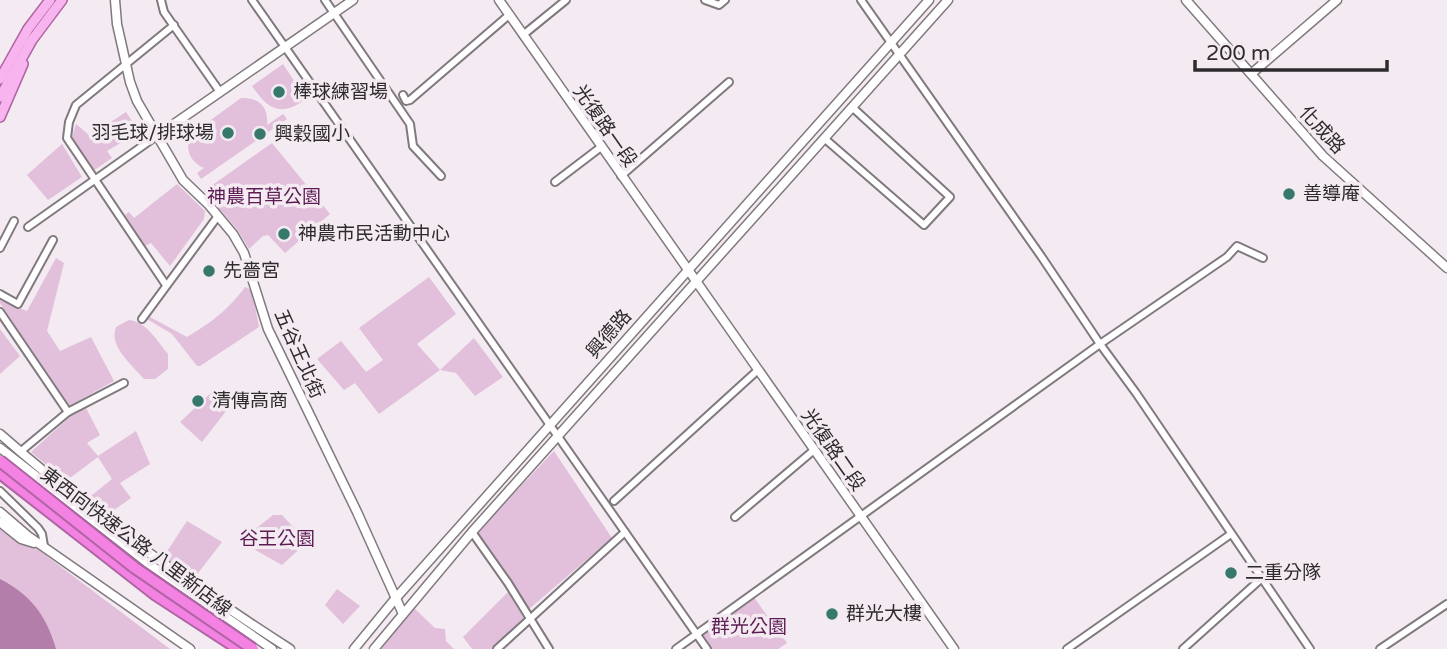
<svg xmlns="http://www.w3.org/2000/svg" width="1447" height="649" viewBox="0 0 1447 649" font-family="'Varela Round','Noto Sans TC',sans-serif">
<rect width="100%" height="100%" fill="#f3ebf1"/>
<g fill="#e2bfda">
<path d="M283 64 306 99C281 117 268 110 252 86Z"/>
<path d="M241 98C259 97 269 107 267 125L283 114 287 119 201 179 197 173 204 168C190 162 185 150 190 135Z"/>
<polygon points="126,112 139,132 107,151 112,158 93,171 72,138 76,124 90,136"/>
<polygon points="272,143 330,214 285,253 268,235 263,236 249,249 237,229 204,191"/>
<polygon points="62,144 82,177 48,200 27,175"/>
<polygon points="177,184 205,211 204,219 170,266 151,243 145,246 125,215 129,212 134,218"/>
<polygon points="56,258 64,263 47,331 60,351 91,337 114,381 69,406 0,303 0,300 27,311"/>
<polygon points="429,277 456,314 417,344 440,370 474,338 503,377 475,396 456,373 440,370 379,414 355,383 344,390 317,359 341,341 366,372 383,360 359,328"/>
<path d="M245 287 252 290 259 327 200 366H197L172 334 147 319 150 317 187 337C212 322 228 310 245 287Z"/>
<path d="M129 320C147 322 157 341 168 354V369L155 379H144C133 366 108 346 116 327Z"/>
<polygon points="0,329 20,356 0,374"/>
<polygon points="213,391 230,406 202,442 180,422"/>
<polygon points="86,408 100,435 87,443 98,456 136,431 150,464 120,483 131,498 104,517 86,500 112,479 98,457 66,481 31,452 72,415"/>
<polygon points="554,451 612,538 529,609 477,532"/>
<polygon points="273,515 282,515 307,542 282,565 248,546 245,537"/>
<polygon points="0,521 170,649 0,649"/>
<polygon points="187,521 222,542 192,581 162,559"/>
<polygon points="337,589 360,606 343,624 325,605"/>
<polygon points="508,592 525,620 492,649 472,649 463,637"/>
<polygon points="753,596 787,643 778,649 711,649 701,635"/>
<polygon points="414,608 435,628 445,629 446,641 454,649 381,649"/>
</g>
<path fill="#b37ea9" d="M0 579C31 595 46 615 56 649H0Z"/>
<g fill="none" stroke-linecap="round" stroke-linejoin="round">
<g stroke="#80797e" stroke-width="10">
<g id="street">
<polyline points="161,0 164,12 220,92"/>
<polyline points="252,0 707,649"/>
<polyline points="325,0 410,124 413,146 441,176"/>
<polyline points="705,0 719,5 725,0"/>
<polyline points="861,0 1041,256 1100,344 1136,393 1310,649"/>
<polyline points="523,35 566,0"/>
<polyline points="403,95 406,101 410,100 509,15"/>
<polyline points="824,138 924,225 950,197 852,107"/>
<polyline points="621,176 729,82"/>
<polyline points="555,182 601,147"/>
<polyline points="28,227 158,135"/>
<polyline points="0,248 14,221"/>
<polyline points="166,285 67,138 69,122 76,105 174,25"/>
<polyline points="0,294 18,304 53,240"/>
<polyline points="0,312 68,412"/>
<polyline points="142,319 218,216"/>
<polyline points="20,452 68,412 124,383"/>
<polyline points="0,491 38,528 42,534 44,546"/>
<polyline points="614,501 758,370"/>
<polyline points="735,517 814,450"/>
<polyline points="472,532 508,583 549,649"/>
<polyline points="497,649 625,532"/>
<polyline points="676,649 1100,344 1227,257 1237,246 1263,258"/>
<polyline points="1067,649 1231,534"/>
<polyline points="1183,649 1262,578"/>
<polyline points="1380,649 1447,604"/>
</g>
</g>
<g stroke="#80797e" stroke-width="11">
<g id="secondary">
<polyline points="115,0 117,24 130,82 137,101 183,180 208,204 233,234 244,253 268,329 357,512 403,614"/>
<polyline points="499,0 954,649"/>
<polyline points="1186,0 1323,156 1447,268"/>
<polyline points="1251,74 1337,0"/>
<polyline points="158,135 353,0"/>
<path d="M0 434C90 513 190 585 290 649"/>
<polyline points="0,448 149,564 272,649"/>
<polyline points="0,512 28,536 190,649"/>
<polyline points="0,522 21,539 34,543"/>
<polyline points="354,649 395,599 929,0"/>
<polyline points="374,649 472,532 948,0"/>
</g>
</g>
<g stroke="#af64a3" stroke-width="12">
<g id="primary">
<polyline points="0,79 28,29 50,0"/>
<polyline points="0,97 32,40 62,0"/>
<polyline points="0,117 23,64"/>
</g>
</g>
<g stroke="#af64a3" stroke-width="14">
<polyline id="highway" points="0,473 156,595 239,649"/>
</g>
<use href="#street" stroke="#fff" stroke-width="6"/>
<use href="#secondary" stroke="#fff" stroke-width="8"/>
<use href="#primary" stroke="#f8b4ee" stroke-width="9"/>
<use href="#highway" stroke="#f482e2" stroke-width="10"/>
<g stroke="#af64a3" stroke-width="14" stroke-linecap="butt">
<polyline id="highway-bridge" points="0,461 135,568 253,649"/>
</g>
<use href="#highway-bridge" stroke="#f482e2" stroke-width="10"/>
</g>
<g fill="#36796c" stroke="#f3ebf1" stroke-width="2.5">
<circle cx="279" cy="92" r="7"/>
<circle cx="228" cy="133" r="7"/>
<circle cx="260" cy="134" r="7"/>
<circle cx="1289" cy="194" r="7"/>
<circle cx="284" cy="234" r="7"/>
<circle cx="209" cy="271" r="7"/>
<circle cx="198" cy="401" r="7"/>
<circle cx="1231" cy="573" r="7"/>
<circle cx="832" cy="614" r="7"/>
</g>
<g text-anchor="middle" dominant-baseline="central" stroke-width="7" stroke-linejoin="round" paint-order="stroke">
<g font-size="19" fill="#2e2b2e" stroke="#f3ebf1" text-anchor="start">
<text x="293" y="92">棒球練習場</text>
<text x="214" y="133" text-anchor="end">羽毛球/排球場</text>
<text x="274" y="134">興穀國小</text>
<text x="1303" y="194">善導庵</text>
<text x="298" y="234">神農市民活動中心</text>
<text x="223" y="271">先嗇宮</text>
<text x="212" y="401">清傳高商</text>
<text x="1245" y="573">二重分隊</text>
<text x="846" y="614">群光大樓</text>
</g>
<g font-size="19" fill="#2e2b2e" stroke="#f3ebf1">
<text transform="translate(605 126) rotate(55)">光復路一段</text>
<text transform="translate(1322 130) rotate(47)">化成路</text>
<text transform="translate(609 334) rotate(-49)">興德路</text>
<text transform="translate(299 354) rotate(66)">五谷王北街</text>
<text transform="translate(833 450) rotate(55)">光復路二段</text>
<text transform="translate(136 542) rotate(37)">東西向快速公路 八里新店線</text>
</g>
<g font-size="19" fill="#5c1b53" stroke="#f3ebf1">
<text x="264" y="197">神農百草公園</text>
<text x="277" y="539">谷王公園</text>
<text x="749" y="627">群光公園</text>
</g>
</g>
<path d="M1195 60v10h192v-10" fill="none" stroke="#2e2b2e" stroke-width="3.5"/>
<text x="1206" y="60" font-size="21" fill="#2e2b2e" stroke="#f3ebf1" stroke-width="5" paint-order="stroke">200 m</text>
</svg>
